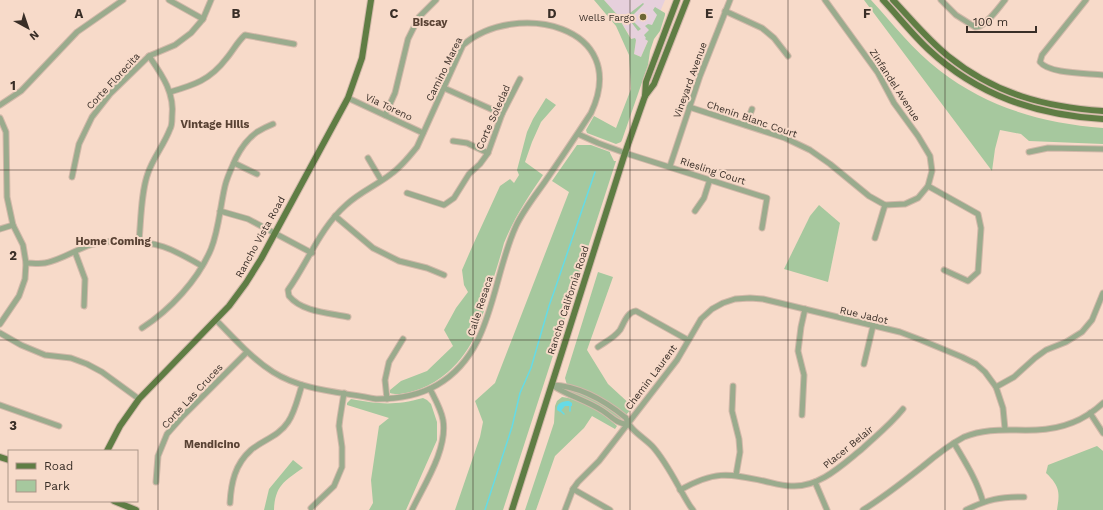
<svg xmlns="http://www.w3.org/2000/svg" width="1103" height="510" viewBox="0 0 1103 510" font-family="'Work Sans',sans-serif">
<rect width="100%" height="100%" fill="#f7dac9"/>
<polygon fill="#e6d0dc" points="604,0 665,0 641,57 634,54 636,40 632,39 621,22 623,20 622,19 621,19"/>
<g fill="#a6c89e">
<polygon points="594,0 604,0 621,19 623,19 623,20 621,22 631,39 635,38 636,40 634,54 641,57 648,41 645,39 646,38 644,35 649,30 645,26 648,24 652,25 657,15 653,10 655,7 665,13 665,15 660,31 654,39 650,51 648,65 622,140 621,142 616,144 587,133 586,130 594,116 616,128 631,89 629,55 616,26"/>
<path d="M864 0H871C893 24 913 50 939 70 988 108 1042 123 1103 128V144L1029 141 1021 134 1000 130 995 149 992 171Z"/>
<polygon points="643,3 644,4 630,18 641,29 638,31 628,18 630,13"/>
<path d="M546 98 556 105 541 122 532 142 525 162 543 175C528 197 514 218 504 243 500 258 495 274 490 289 481 322 475 348 448 372 440 379 430 385 420 389 412 392 398 396 390 393V390L401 381 427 371 453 346 444 330 456 308 468 292 464 285 462 270 472 247 500 186 510 179 514 183 519 175 517 170 527 132 533 119Z"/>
<polygon points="577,145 591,145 610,152 610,153 614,161 616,161 503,510 455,510 480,437 483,422 475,401 495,383 569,192 552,181"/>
<polygon points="819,205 840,223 828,282 784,269 810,216"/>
<polygon points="598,272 613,277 587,350 608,384 633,407 626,415 567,385 565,378"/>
<path d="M570 390C583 394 615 406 621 419H619L593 402 569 393Z"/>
<path d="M562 397C580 399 605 414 617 426L615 429 592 416 584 428 555 456 536 510H525L554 423 555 406 557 401Z"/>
<path d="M423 398 427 400 431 404 437 422V440L406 510H369L373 503 371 480 379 426 389 418 347 405V403L351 399C379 404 394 406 423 398Z"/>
<path d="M1097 446 1103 451V510H1057C1060 493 1060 486 1046 473L1048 465Z"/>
<path d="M293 460 303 468C284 481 275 486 274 510H264L269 489Z"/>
</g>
<path fill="#66dbe5" d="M569 401 572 403V406H565L560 412 557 410C556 403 563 401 569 401Z"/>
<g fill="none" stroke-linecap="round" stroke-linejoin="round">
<g stroke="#66dbe5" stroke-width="1.5">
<polyline points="561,411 564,414"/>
<polyline points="570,411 570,406"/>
<polyline points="485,510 512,427 520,393 531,368 549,306 555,289 595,172"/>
</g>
<g stroke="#d1b8a9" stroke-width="7">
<g id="minor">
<polyline points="169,0 203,19"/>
<path d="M941 0 956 15 975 27C985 28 999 7 1005 0"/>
<path d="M1086 0 1042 55 1040 62C1049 74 1088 73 1103 75"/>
<polyline points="725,11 762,28 774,38 788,56"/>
<polyline points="444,88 502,114"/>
<path d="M170 92C194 85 210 80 226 59 233 51 237 42 245 35L294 44"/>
<polyline points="348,98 423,133"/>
<polyline points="0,105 21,91 77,32 123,0"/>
<polyline points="689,107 785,138 810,150 830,164 869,196 885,205 905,204 918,198 928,186 932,171 930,156 918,136 894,103 878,73 825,0"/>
<polyline points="385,115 395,93 408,39 419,17 436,0"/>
<polyline points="0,118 6,132 7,197 13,225 23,245 26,263 25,279 19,296 0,324"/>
<polyline points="746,125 752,109"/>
<polyline points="578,134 598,143 625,153 767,198 762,228"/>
<polyline points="453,141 467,143 488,153"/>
<polyline points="1029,152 1048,148 1103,149"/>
<polyline points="368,158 381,180"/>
<polyline points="234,163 257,174"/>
<polyline points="670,166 700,76 730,0"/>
<polyline points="72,177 79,144 92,117 110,94 149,56 175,45 191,33 203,19 211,0"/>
<polyline points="928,186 978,214 981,228 978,272 968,281 944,270"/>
<polyline points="407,193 444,205 454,198 469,174 480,164 488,153 502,114 520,79"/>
<polyline points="220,211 248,219 312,253"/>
<polyline points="695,211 704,198 710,179"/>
<polyline points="335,216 373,248 399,261 427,268 444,275"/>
<polyline points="0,229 13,225"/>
<polyline points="875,238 885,205"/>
<path d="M139 241C141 220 141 192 148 173 153 158 164 145 170 129 172 126 172 121 172 117 175 93 162 75 149 56"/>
<polyline points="75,252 85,279 84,306"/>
<path d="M26 263C32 263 39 264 45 263 61 260 75 250 90 245 100 242 111 241 121 241 155 240 173 249 202 266"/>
<path d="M216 320C234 338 251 358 273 372 303 391 342 392 376 399 398 399 418 396 437 385 494 352 491 280 516 226 523 211 534 197 544 183 560 160 576 136 591 113 632 25 515 0 463 45L417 147C409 157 401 167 391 174 377 185 360 192 346 205 320 228 308 262 288 290L289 296C302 312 329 313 348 317"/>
<path d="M142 328C170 310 198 280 211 249 219 229 220 207 225 186 227 177 232 167 236 158 241 148 247 139 257 132 262 129 268 126 273 124"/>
<polyline points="0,333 21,345 45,355 71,358 87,364 102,372 139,399"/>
<path d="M598 347C605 342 614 338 620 330 624 323 627 312 636 311L688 340"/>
<polyline points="864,364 873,326"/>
<path d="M552 385C580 386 604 400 626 418 629 430 645 438 653 447 668 464 678 487 690 506L693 510"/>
<path d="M552 385C568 396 586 400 603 411 611 416 617 424 627 424"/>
<polyline points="733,386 732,411 739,439 740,452 736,475"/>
<polyline points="996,387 1014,377 1035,358 1046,350 1066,342 1082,332 1092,320 1103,293"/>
<polyline points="387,399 385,380 389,362 403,339"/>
<polyline points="0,405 59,426"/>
<polyline points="1090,413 1103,433"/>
<polyline points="802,415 804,375 798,351 801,327 805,309"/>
<path d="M954 443C965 462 977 480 983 502"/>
<polyline points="156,482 158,456 167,434 182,417 247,352"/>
<polyline points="815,482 827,510"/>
<polyline points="573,489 610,510"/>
<path d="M680 490C714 471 727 473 764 481 773 483 782 486 791 486 819 488 842 465 862 449 877 435 890 425 903 409"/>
<path d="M230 503C231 483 235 464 251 450 263 440 279 436 288 422 295 412 298 397 302 385"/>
<polyline points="311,508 334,486 342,467 342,447 339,426 340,418 344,393"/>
<path d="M412 510C424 485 448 449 443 420 441 409 435 399 430 389"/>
<polyline points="565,510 573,489 578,482 599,461 677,360 701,319 712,309 723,303 735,299 750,298 763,299 900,332 921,340 962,357 976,364 985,372 996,387 1003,408 1005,429"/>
<path d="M863 510C884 497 903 482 922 467 935 456 949 445 964 437 988 427 1011 431 1036 430 1061 429 1085 420 1103 403"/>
<path d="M966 510C988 499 1000 497 1024 497"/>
</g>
</g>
<g stroke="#d1b8a9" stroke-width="8">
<g id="major">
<path d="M883 0C898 16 912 34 928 49 978 96 1037 115 1103 119"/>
<path d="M893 0C911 19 928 40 948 56 995 94 1045 107 1103 111"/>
<polyline points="645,96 646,82 677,0"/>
<polyline points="107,451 120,426 139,399 229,306 246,283 261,259 348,98 362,58 371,0"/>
<polyline points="0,457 9,460"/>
<polyline points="114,501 136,510"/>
<polyline points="512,510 625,153 645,96 654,84 687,0"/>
</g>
</g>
<use href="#minor" stroke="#9aab8d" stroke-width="5"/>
<use href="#major" stroke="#5f7d44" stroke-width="6"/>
</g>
<path fill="none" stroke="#392e27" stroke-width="1" stroke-opacity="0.55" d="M158 0V510M315 0V510M473 0V510M630 0V510M788 0V510M945 0V510M0 170H1103M0 340H1103"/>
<circle fill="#6d6734" stroke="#f7dac9" stroke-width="1.5" cx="643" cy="17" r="4"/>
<g text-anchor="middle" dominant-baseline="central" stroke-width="4" stroke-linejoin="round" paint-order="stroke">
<g font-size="10" fill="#392e27" stroke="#f7dac9" text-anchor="end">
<text x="635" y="17">Wells Fargo</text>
</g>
<g font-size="10" fill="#392e27" stroke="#f7dac9">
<text transform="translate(444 69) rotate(-64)">Camino Marea</text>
<text transform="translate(690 80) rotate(-70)">Vineyard Avenue</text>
<text transform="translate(113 81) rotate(-47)">Corte Florecita</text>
<text transform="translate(895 85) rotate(57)">Zinfandel Avenue</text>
<text transform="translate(389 107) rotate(25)">Via Toreno</text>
<text transform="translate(493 117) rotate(-66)">Corte Soledad</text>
<text transform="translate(752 119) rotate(19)">Chenin Blanc Court</text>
<text transform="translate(713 171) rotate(18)">Riesling Court</text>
<text transform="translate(260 237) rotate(-61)">Rancho Vista Road</text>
<text transform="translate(568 300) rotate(-72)">Rancho California Road</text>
<text transform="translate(480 306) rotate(-72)">Calle Resaca</text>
<text transform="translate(864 315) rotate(13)">Rue Jadot</text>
<text transform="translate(651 377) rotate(-53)">Chemin Laurent</text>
<text transform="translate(192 396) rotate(-47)">Corte Las Cruces</text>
<text transform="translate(848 447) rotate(-39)">Placer Belair</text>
</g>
<g font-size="11" font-weight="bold" fill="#594234" stroke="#f7dac9">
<text x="430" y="22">Biscay</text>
<text x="215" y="124">Vintage Hills</text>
<text x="113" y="241">Home Coming</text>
<text x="212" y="444">Mendicino</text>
</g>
</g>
<g font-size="13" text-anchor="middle" font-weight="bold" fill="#392e27" stroke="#f7dac9" stroke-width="4" stroke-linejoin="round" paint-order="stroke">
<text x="79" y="18">A</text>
<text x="236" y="18">B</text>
<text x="394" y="18">C</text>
<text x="552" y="18">D</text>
<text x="709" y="18">E</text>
<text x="867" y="18">F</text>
<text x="13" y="90">1</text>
<text x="13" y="260">2</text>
<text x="13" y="430">3</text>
</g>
<rect x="8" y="450" width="130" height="52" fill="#f7dac9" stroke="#ab9588"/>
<rect x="16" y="463" width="20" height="6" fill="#5f7d44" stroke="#ab9588"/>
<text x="44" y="470" font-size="12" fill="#392e27">Road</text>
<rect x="16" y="480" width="20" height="12" fill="#a6c89e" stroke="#ab9588"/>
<text x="44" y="490" font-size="12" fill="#392e27">Park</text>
<g transform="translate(28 28) rotate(140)" stroke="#f7dac9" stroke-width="3" paint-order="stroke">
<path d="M0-3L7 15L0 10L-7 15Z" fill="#392e27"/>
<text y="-6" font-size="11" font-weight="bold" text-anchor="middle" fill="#392e27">N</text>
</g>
<path d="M967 26v6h69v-6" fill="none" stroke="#392e27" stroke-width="2"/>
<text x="973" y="26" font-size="12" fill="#392e27" stroke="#f7dac9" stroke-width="3" paint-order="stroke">100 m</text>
</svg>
